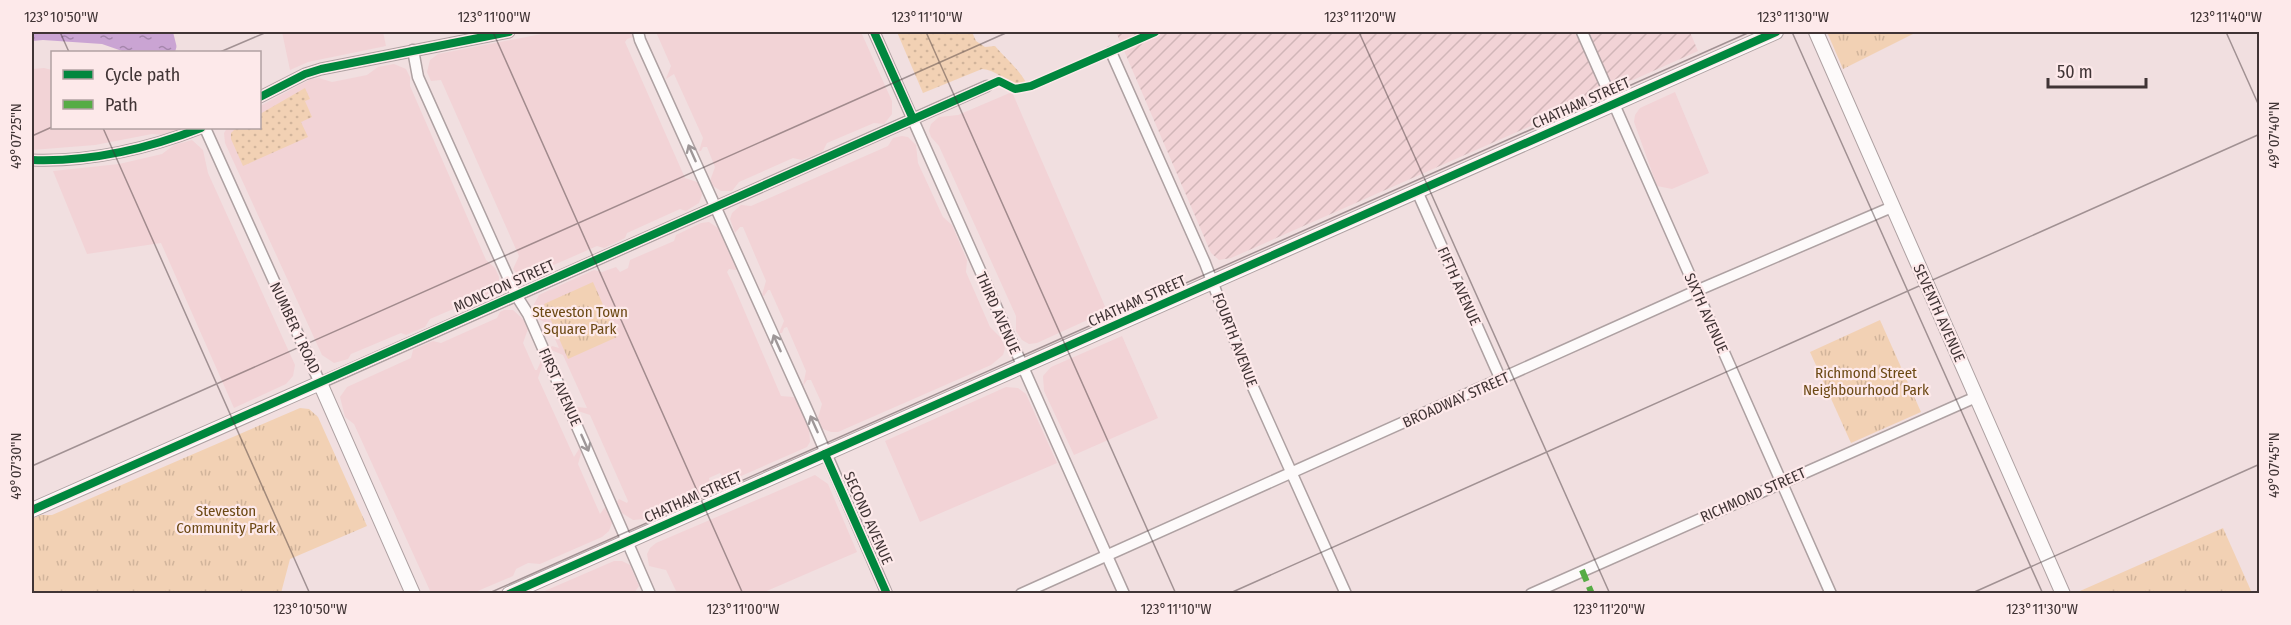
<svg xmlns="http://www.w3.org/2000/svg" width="2291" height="625" viewBox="0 0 2291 625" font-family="'Fira Sans Condensed',sans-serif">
<defs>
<pattern id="industrial-furrows" width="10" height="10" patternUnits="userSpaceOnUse" patternTransform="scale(1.5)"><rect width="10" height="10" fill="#f2d3d6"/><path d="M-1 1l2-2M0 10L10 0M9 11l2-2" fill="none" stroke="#d1b6b8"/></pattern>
<pattern id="grass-dots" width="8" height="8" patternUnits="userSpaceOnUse" patternTransform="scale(1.5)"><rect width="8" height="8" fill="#f2d1b4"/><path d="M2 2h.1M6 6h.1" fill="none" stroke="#d1b49b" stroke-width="1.8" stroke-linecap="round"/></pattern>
<pattern id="park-tufts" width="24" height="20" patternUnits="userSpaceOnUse" patternTransform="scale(1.5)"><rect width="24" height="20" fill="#f2d1b4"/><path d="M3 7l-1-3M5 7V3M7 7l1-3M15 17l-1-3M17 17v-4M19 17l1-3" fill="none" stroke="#d1b49b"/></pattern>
<pattern id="water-ripples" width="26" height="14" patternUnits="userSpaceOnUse" patternTransform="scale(1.5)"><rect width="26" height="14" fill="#caa4d3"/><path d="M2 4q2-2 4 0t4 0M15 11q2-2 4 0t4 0" fill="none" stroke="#a586ac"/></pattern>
</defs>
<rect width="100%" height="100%" fill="#f1dfe0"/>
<g fill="#f2d3d6">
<polygon points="282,32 383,32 386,46 308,62 290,70"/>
<polygon points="552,32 633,32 633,37 627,39 625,42 685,178 700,183 702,195 699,203 686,211 680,209 627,233 625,238 604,248 597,246 540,271 537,277 529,279 519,276 513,269 519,256 441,80 431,81 427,72 430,60 438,54"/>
<polygon points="656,32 861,32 892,101 892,114 884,124 874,123 827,143 823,151 802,160 793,158 739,182 732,191 721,191 713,186 710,181 715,167 707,147 703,147 701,151 699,151 703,138 674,74 666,79 671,66"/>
<polygon points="394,64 406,69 410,77 410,86 486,260 495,268 499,277 499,284 492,297 486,299 481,297 430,319 425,327 406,335 401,333 351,354 348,359 334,363 322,355 225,143 224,133 227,128 260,128 260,106 311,79 319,78 332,82 367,75 378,67"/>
<polygon points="44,68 52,70 52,128 183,128 162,135 152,134 95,145 32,150 32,69"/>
<polygon points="1012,92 1107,311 1037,343 1029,344 1022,340 1016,331 1016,316 939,146 931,137 929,131 931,124 939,117 958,115"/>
<polygon points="1675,92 1709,173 1672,189 1657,186 1634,122 1635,115 1640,108"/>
<polygon points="902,136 908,137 916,145 918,163 943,217 952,225 967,260 966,272 990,327 1001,338 1005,348 1003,355 991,365 838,432 831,432 823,429 817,421 822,404 811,380 807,380 803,386 806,371 787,327 784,328 782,333 779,333 784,321 770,290 768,290 764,296 762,295 766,281 743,227 740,227 735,233 730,219 732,213 741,205 751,206 888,146 893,138"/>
<polygon points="192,140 203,150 208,173 295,365 293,376 286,384 234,408 161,243 87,254 53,171 119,164 162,154 174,145"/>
<polygon points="709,222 721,230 737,268 736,270 729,269 727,272 732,282 781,396 793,397 797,399 809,427 810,442 807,447 732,480 724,478 720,473 709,478 710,485 706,491 644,519 633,520 622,513 617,502 619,499 627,503 628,501 590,415 575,410 577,407 587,408 563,355 549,349 552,346 559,348 548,324 535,317 532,308 539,295 545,292 594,270 602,272 616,267 620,272 628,268 630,260 674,241 676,235 701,223"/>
<polygon points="504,310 513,310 524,320 528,329 523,343 535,370 537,370 541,361 543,363 538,378 574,457 579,449 582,450 578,464 600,514 606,506 612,516 612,523 609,531 602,537 540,564 528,563 516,569 513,576 473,593 431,593 354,424 345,417 340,397 347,387 411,358 413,350 433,341 441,343 497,318 500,312"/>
<polygon points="1122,336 1158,418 1074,455 1044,391 1043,376 1051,367"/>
<polygon points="1006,387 1018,388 1026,394 1057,463 920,522 885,441"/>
<polygon points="815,475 828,484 857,552 762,593 677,593 666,570 649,566 647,554 650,548 656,543"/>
<polygon points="614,561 622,561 630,565 639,586 634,593 540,593"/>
</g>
<polygon fill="url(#industrial-furrows)" points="1116,32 1690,32 1698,51 1633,80 1623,81 1593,93 1585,102 1231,258 1219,260 1211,253"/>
<g fill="url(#grass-dots)">
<path d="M897 32H972L976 41 985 47 995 46C1006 59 1018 68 1027 84L1024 86C1008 85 998 70 982 69L923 93Z"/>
<polygon points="305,88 310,99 305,101 312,117 301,122 308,137 243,166 231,139 231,133 236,128 260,128 260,114"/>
</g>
<g fill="url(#park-tufts)">
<polygon points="1827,32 1917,32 1843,69"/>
<polygon points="593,282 617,337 568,359 544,304"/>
<polygon points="1880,320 1921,412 1851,443 1810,352"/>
<polygon points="300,408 309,409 318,417 367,526 290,559 281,593 32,593 32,519 41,515 52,515"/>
<polygon points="2223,528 2252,593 2081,593 2080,591"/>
</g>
<polygon fill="url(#water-ripples)" points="32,32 181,32 175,52 125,52 102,44 43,40 32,41"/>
<polygon fill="#f1dfe0" points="173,32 184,32 178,52"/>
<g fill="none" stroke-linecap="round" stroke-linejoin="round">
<g stroke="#aea1a2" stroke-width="13">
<g id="street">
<polyline points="638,32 640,40 809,414 887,594"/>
<polyline points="874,32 1124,594"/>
<polyline points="1582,32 1831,594"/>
<polyline points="413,50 418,77 516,295 528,314 650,594"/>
<polyline points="1111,52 1205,263 1252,385 1346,594"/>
<polyline points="260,97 305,74 321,69 509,32"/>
<polyline points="205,128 320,383 987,86"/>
<path d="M32 160C89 162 147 149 201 128"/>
<polyline points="1417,191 1501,380"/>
<polyline points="1021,594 1696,291 1892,207"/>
<polyline points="1531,594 1976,397"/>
</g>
</g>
<g stroke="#aea1a2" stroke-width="16">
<g id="secondary">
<polyline points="1816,32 2063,594"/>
<polyline points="32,510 320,383 413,594"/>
<polyline points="509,594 1776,32"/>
</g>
</g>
<use href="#street" stroke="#fdfafa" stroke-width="10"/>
<use href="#secondary" stroke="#fdfafa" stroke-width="14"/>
<polyline stroke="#56ac45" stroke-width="6" stroke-dasharray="12 6" stroke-linecap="butt" points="1582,570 1592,594"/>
<g stroke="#fde9ea" stroke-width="11">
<g id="cycleway">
<polyline points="874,32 913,119"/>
<polyline points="260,97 305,74 321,69 509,32"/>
<path d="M32 160C89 162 147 149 201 128"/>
<polyline points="825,454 887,594"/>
<polyline points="32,510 999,81 1015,89 1031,86 1155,32"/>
<polyline points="509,594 1776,32"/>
</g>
</g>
<use href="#cycleway" stroke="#00873e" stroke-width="8"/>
</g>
<defs><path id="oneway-shaft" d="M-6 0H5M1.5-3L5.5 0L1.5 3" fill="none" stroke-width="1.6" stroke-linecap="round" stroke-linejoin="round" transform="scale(1.5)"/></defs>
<g stroke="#9e9798">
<use href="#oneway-shaft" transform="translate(692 153) rotate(-114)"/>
<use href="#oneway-shaft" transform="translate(777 343) rotate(-114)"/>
<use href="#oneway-shaft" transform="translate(814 424) rotate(-114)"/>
<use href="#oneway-shaft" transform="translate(585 443) rotate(66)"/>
</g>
<path fill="none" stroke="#403435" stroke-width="1.5" stroke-opacity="0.45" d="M60 32 69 52M493 32 743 594M926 32 1176 594M1359 32 1610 594M1792 32 2043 594M2226 32 2260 108M220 52 267 32M103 128 310 594M32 136 52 127M32 466 1008 32M487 594 1750 32M1228 594 2260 134M1970 594 2260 464"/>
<g text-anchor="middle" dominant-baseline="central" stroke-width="4.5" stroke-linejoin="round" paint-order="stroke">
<g font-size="15" fill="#403435" stroke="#fde9ea">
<text transform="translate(1581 103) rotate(-24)">CHATHAM STREET</text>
<text transform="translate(504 286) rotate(-24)">MONCTON STREET</text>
<text transform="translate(1459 286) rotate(66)">FIFTH AVENUE</text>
<text transform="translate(1137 301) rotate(-24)">CHATHAM STREET</text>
<text transform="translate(998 313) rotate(66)">THIRD AVENUE</text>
<text transform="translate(1706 313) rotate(66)">SIXTH AVENUE</text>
<text transform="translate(1939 313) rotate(66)">SEVENTH AVENUE</text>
<text transform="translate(295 328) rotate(65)">NUMBER 1 ROAD</text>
<text transform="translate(1235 340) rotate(69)">FOURTH AVENUE</text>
<text transform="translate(560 387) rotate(66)">FIRST AVENUE</text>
<text transform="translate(1456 400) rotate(-24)">BROADWAY STREET</text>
<text transform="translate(1753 495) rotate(-24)">RICHMOND STREET</text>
<text transform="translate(693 497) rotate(-24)">CHATHAM STREET</text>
<text transform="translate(868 518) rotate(66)">SECOND AVENUE</text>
</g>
<g font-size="15" fill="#6c4914" stroke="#fde9ea">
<text x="580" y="312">Steveston Town<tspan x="580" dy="17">Square Park</tspan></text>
<text x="1866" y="373">Richmond Street<tspan x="1866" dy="17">Neighbourhood Park</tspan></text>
<text x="226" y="511">Steveston<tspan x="226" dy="17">Community Park</tspan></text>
</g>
</g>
<rect width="2291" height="625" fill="none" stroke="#fde9ea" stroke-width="66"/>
<rect x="51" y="51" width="210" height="78" fill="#fde9ea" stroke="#b1a1a2" stroke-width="1.5"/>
<rect x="63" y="70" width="30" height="9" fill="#00873e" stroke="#b1a1a2" stroke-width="1.5"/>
<text x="105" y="81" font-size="18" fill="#403435">Cycle path</text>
<rect x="63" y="100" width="30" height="9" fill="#56ac45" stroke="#b1a1a2" stroke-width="1.5"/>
<text x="105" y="111" font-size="18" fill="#403435">Path</text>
<path d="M2048 78v9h98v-9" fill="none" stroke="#403435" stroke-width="3"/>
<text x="2057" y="78" font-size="18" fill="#403435" stroke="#fde9ea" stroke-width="4.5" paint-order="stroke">50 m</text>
<rect x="33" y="33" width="2225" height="559" fill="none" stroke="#403435" stroke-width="2"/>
<g font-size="15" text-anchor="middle" fill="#403435">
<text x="61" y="22">123°10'50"W</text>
<text x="494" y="22">123°11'00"W</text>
<text x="927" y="22">123°11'10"W</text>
<text x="1360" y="22">123°11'20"W</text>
<text x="1793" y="22">123°11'30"W</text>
<text x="2226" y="22">123°11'40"W</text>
<text transform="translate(2274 135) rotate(-90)" y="5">49°07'40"N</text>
<text transform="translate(16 136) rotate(-90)" y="5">49°07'25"N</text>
<text transform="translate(2274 465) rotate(-90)" y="5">49°07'45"N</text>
<text transform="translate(16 466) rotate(-90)" y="5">49°07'30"N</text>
<text x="310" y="614">123°10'50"W</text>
<text x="743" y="614">123°11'00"W</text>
<text x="1176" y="614">123°11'10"W</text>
<text x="1609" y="614">123°11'20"W</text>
<text x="2042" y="614">123°11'30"W</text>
</g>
</svg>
